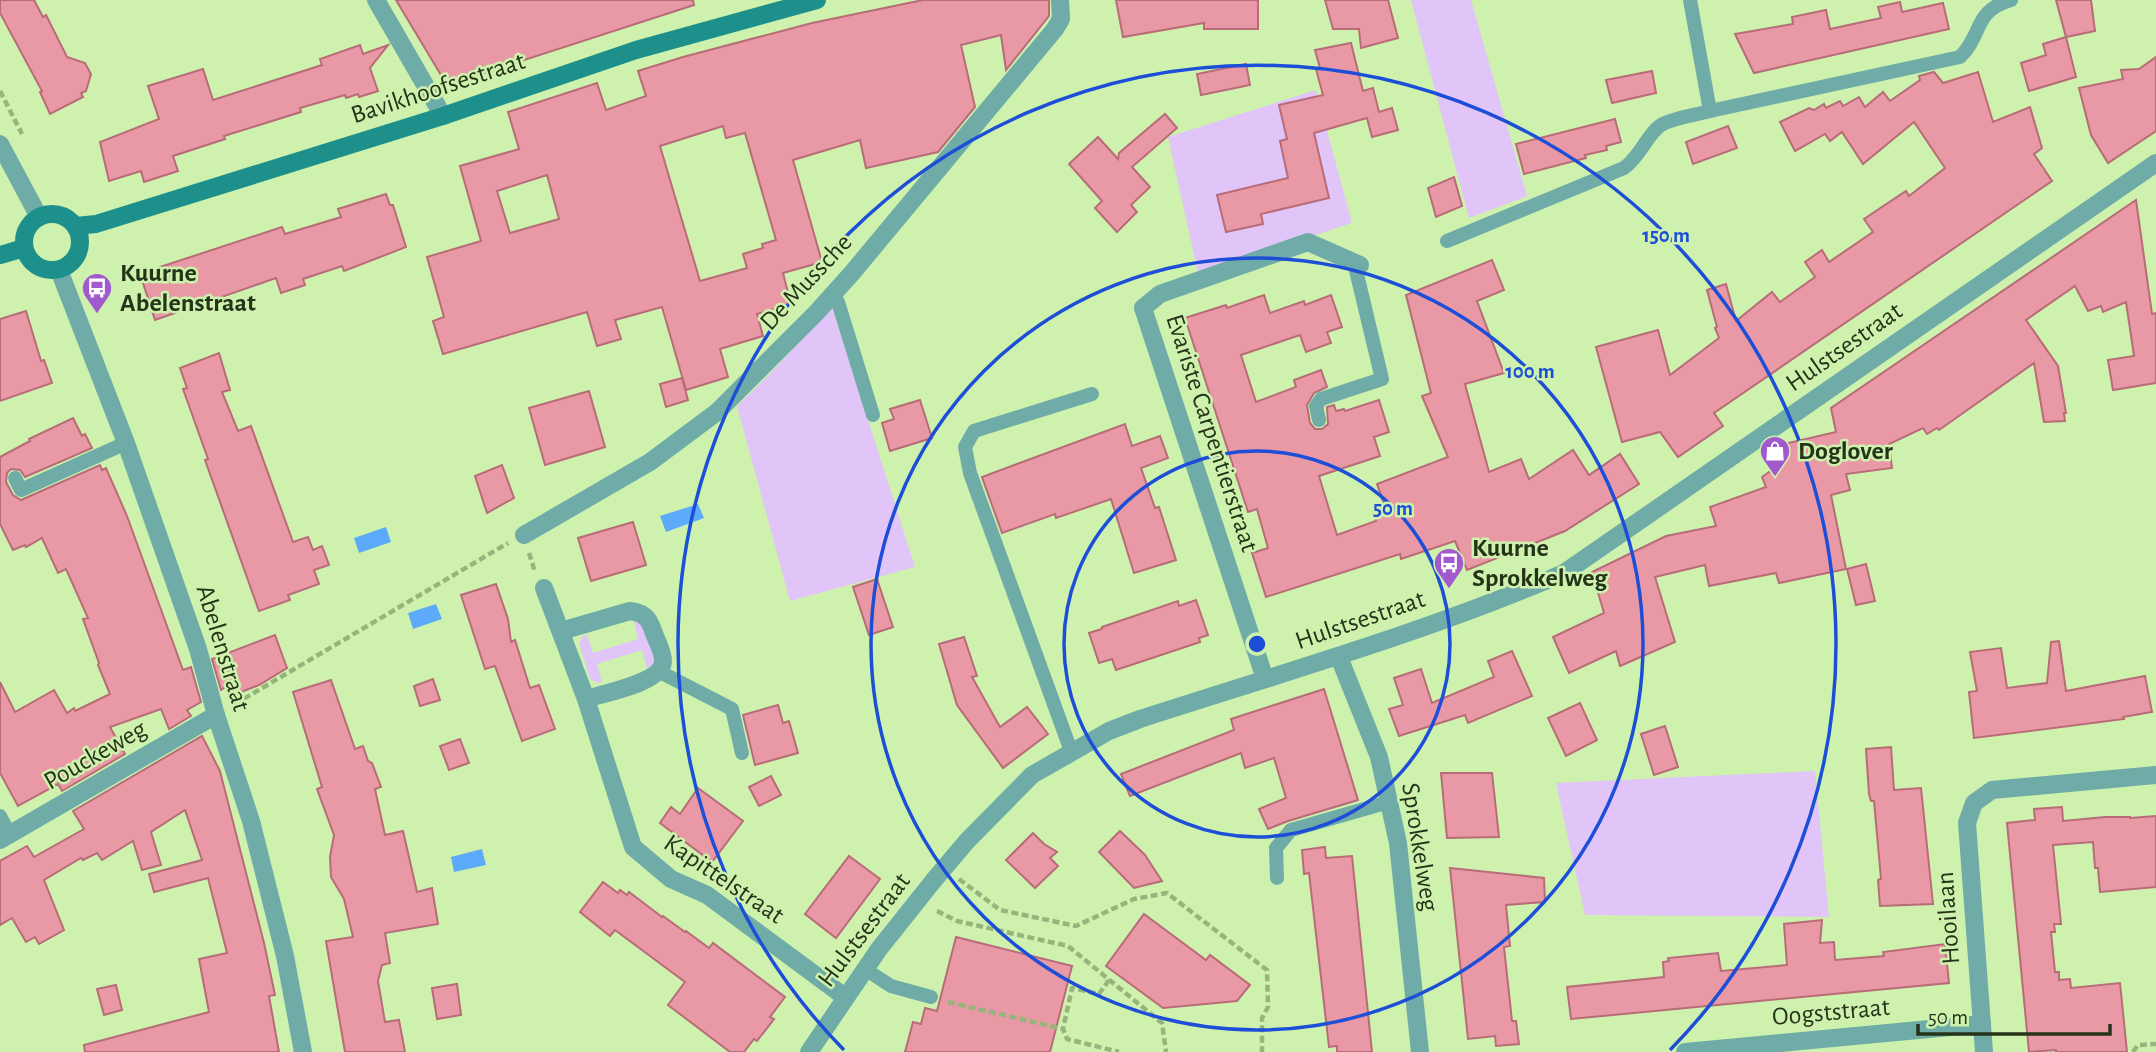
<svg xmlns="http://www.w3.org/2000/svg" width="2156" height="1052" viewBox="0 0 2156 1052" font-family="'Alegreya Sans',sans-serif">
<rect width="100%" height="100%" fill="#cef2ae"/>
<g fill="#e1c4f8">
<polygon points="1411,0 1471,0 1527,196 1469,218"/>
<polygon points="1316,90 1352,223 1198,273 1168,137"/>
<polygon points="832,307 915,567 790,601 737,406 765,379"/>
<polygon points="637,620 644,624 655,660 651,667 647,668 642,650 597,664 602,682 598,683 590,679 579,643 583,636 587,635 593,653 638,639 634,621"/>
<polygon points="1815,771 1829,917 1585,915 1556,783"/>
</g>
<g fill="#5babfa">
<polygon points="698,504 704,518 666,532 660,516"/>
<polygon points="386,527 391,542 359,553 354,538"/>
<polygon points="436,604 442,619 413,629 408,613"/>
<polygon points="482,849 486,865 454,872 451,857"/>
</g>
<g fill="#e999a5" stroke="#b76c77" stroke-width="2" fill-rule="evenodd">
<polygon points="0,0 34,0 43,17 46,15 67,57 85,63 91,74 86,91 81,93 83,97 50,114 40,92 42,91 0,13"/>
<polygon points="396,0 693,0 694,5 447,85"/>
<path d="M923 0H1049V16L1006 70 1001 35 961 45 975 107 938 152 866 168 860 140 793 160 822 262 783 273 791 304 757 314 763 336 720 349 728 377 686 390 662 307 615 320 621 339 597 346 587 312 443 354 433 321 444 317 427 257 481 241 460 166 519 149 508 112 597 83 606 110 646 96 638 71 683 57 812 23ZM723 126 726 138 745 133 776 240 762 244 763 248 743 254 747 268 700 281 660 146ZM547 175 559 219 510 233 497 191Z"/>
<polygon points="1116,0 1258,0 1258,29 1204,29 1204,23 1123,37"/>
<polygon points="1325,0 1388,0 1398,38 1361,48 1359,29 1333,29"/>
<polygon points="2056,0 2091,0 2095,31 2066,37"/>
<polygon points="1900,2 1902,12 1943,3 1949,29 1754,73 1735,34 1793,24 1792,17 1826,10 1830,29 1881,18 1878,7"/>
<polygon points="2066,37 2076,77 2029,91 2021,63 2046,55 2043,44"/>
<polygon points="1351,43 1363,91 1373,88 1379,112 1392,108 1398,130 1372,137 1367,118 1314,133 1329,198 1261,214 1263,224 1226,232 1217,195 1288,178 1280,141 1287,139 1279,105 1323,95 1316,69 1320,68 1315,50"/>
<polygon points="360,45 363,54 388,45 370,68 378,91 359,97 358,94 346,98 345,95 300,108 301,112 224,136 225,139 173,156 178,171 144,182 141,171 109,181 100,142 159,119 148,86 203,69 213,100 322,65 320,59"/>
<polygon points="2156,57 2156,131 2108,163 2091,135 2079,88 2123,79 2121,70 2139,69"/>
<polygon points="1246,64 1250,85 1201,95 1197,74"/>
<polygon points="1652,71 1656,93 1612,103 1606,80"/>
<polygon points="1934,72 1943,83 1978,72 1993,122 2030,107 2042,148 2034,154 2052,181 1714,413 1723,426 1678,457 1660,432 1622,442 1596,347 1658,330 1670,375 1719,338 1715,328 1717,327 1707,290 1726,284 1736,321 1772,292 1780,302 1815,277 1805,262 1822,250 1829,262 1873,232 1864,219 1906,191 1909,196 1945,168 1914,122 1863,164 1842,132 1830,141 1825,134 1795,151 1780,122 1809,108 1814,110 1824,104 1826,108 1840,101 1843,106 1859,97 1865,107 1883,92 1890,101 1920,80 1919,76"/>
<polygon points="1165,114 1177,128 1132,167 1150,187 1131,205 1137,212 1117,232 1095,208 1102,201 1069,164 1098,137 1118,159 1119,153"/>
<polygon points="1615,119 1621,142 1606,146 1607,150 1585,155 1586,158 1524,174 1516,144"/>
<polygon points="1728,126 1737,148 1693,164 1686,142"/>
<polygon points="1454,177 1462,206 1436,217 1428,188"/>
<polygon points="386,194 390,205 393,205 406,247 344,271 342,266 303,279 305,285 281,293 276,278 155,320 142,280 156,276 154,269 282,227 285,234 341,217 338,209"/>
<polygon points="2136,200 2152,314 2156,313 2156,383 2113,390 2108,360 2134,356 2126,302 2103,312 2101,306 2088,311 2075,286 2026,320 2058,366 2066,413 2064,413 2065,421 2044,422 2034,363 1939,430 1937,428 1927,434 1923,428 1889,444 1892,468 1846,474 1850,490 1831,495 1846,569 1779,583 1776,573 1709,586 1705,565 1655,577 1675,642 1620,666 1616,651 1569,673 1553,637 1604,613 1592,572 1666,536 1716,526 1710,507 1766,487 1762,477 1783,462 1780,445 1836,432 1831,408"/>
<polygon points="1492,260 1504,290 1477,301 1504,373 1465,384 1489,472 1521,459 1529,479 1573,450 1589,475 1620,454 1639,484 1565,531 1467,570 1455,541 1401,559 1400,554 1266,597 1252,553 1268,548 1257,509 1248,512 1185,318 1226,305 1227,308 1264,295 1270,313 1304,301 1305,305 1331,295 1342,327 1327,332 1331,343 1306,352 1300,335 1241,355 1256,402 1296,387 1294,380 1321,370 1327,387 1314,393 1307,405 1310,423 1315,429 1322,429 1328,424 1327,407 1334,405 1336,411 1344,409 1345,411 1379,400 1389,432 1374,437 1380,456 1319,476 1337,535 1376,521 1373,511 1385,507 1377,484 1448,457 1422,396 1431,393 1406,295"/>
<polygon points="26,311 41,361 44,360 52,383 0,401 0,319"/>
<polygon points="219,353 230,390 222,392 238,431 251,426 293,542 308,537 313,550 322,546 329,565 314,570 319,584 288,595 290,600 259,611 205,460 208,459 183,389 187,388 180,368"/>
<polygon points="682,378 688,400 666,407 660,384"/>
<polygon points="589,391 605,447 545,465 529,408"/>
<polygon points="920,400 932,438 890,451 882,423 894,419 890,409"/>
<polygon points="73,418 82,436 85,434 92,448 25,477 20,470 11,469 7,473 6,482 13,495 21,500 100,465 102,470 106,468 127,516 183,670 191,667 201,702 187,710 191,716 169,729 161,709 110,727 125,754 62,791 58,784 18,806 0,773 0,682 15,712 54,690 67,713 74,708 75,711 110,694 98,665 99,663 83,619 88,618 66,569 58,573 42,538 26,547 25,545 13,550 0,524 0,457 30,441 29,439"/>
<polygon points="1125,424 1132,446 1160,436 1168,458 1141,468 1155,508 1159,507 1176,560 1134,573 1111,499 1056,518 1055,514 1002,533 982,477"/>
<polygon points="502,465 514,498 487,513 475,476"/>
<polygon points="633,522 646,565 591,581 578,538"/>
<polygon points="1866,564 1875,601 1856,605 1847,569"/>
<polygon points="877,579 893,627 869,635 853,587"/>
<polygon points="496,584 508,619 511,642 515,640 530,688 539,685 555,729 522,741 495,666 485,669 461,595"/>
<polygon points="1196,600 1208,635 1199,638 1200,642 1116,670 1112,659 1099,663 1089,633 1102,629 1102,627 1178,601 1179,606"/>
<polygon points="275,635 287,668 259,685 231,696 227,686 221,690 212,659"/>
<polygon points="964,637 977,676 972,677 1000,727 1027,707 1048,734 1003,768 957,705 939,644"/>
<polygon points="2059,641 2066,691 2145,676 2152,712 2123,717 2124,719 1974,738 1969,692 1977,691 1970,652 2001,648 2007,688 2047,683 2051,642"/>
<polygon points="1512,651 1532,696 1468,723 1465,715 1399,736 1389,709 1403,705 1394,678 1421,669 1432,703 1494,677 1488,661"/>
<polygon points="433,679 440,700 420,706 414,686"/>
<polygon points="331,680 355,749 363,746 368,761 372,763 381,787 375,789 385,835 403,831 417,892 432,888 438,924 385,933 390,963 382,965 378,981 385,1022 399,1020 405,1052 345,1052 326,941 353,937 344,899 331,877 330,857 334,835 317,789 322,787 293,692"/>
<polygon points="1324,689 1358,800 1288,821 1268,829 1259,809 1286,798 1274,758 1245,768 1241,753 1130,796 1121,774 1234,730 1231,719"/>
<polygon points="1580,703 1597,740 1566,756 1548,718"/>
<polygon points="778,705 783,723 789,721 798,753 755,765 743,715"/>
<polygon points="1665,726 1678,767 1654,775 1641,734"/>
<polygon points="202,736 220,771 264,943 275,995 269,996 279,1052 85,1052 84,1045 209,1012 199,959 227,953 208,878 154,892 149,874 202,860 185,810 151,832 161,865 142,870 133,841 102,860 97,853 83,860 81,858 44,880 64,930 39,944 35,937 26,942 12,918 0,925 0,861 27,846 34,857 84,829 73,811"/>
<polygon points="460,739 469,763 449,770 440,746"/>
<polygon points="1891,747 1894,790 1921,788 1933,904 1880,906 1878,880 1881,879 1874,801 1871,801 1869,794 1866,749"/>
<polygon points="1441,773 1492,773 1499,837 1447,838"/>
<polygon points="771,776 781,795 759,806 749,787"/>
<polygon points="698,788 743,821 712,862 660,823 671,807 680,814"/>
<polygon points="2062,807 2063,821 2105,817 2130,817 2130,818 2156,816 2156,887 2100,892 2098,868 2095,868 2093,842 2053,845 2061,924 2054,924 2055,932 2051,932 2055,972 2059,972 2059,980 2070,979 2071,988 2120,983 2127,1052 2056,1052 2056,1050 2029,1052 2007,823 2035,820 2034,809"/>
<polygon points="1120,831 1145,855 1162,881 1134,888 1099,852"/>
<polygon points="1033,833 1044,844 1057,852 1050,858 1058,866 1035,888 1006,860"/>
<polygon points="1325,847 1326,858 1352,856 1372,1052 1337,1052 1337,1046 1329,1047 1309,873 1304,874 1302,850"/>
<polygon points="849,856 880,879 836,938 805,914"/>
<polygon points="1450,868 1544,878 1545,902 1506,905 1510,946 1504,947 1512,1021 1516,1021 1519,1044 1496,1046 1495,1036 1468,1039"/>
<polygon points="603,882 618,893 620,890 627,895 629,892 662,917 663,916 685,932 686,931 709,948 713,943 785,997 770,1017 774,1019 757,1041 754,1039 744,1052 730,1052 668,1005 685,982 615,930 610,936 580,912"/>
<polygon points="1144,914 1206,960 1210,955 1250,985 1237,1001 1163,1008 1106,966"/>
<polygon points="1822,920 1820,943 1834,942 1835,960 1884,956 1883,952 1945,944 1949,983 1571,1019 1567,987 1664,977 1663,962 1669,961 1668,958 1718,953 1721,971 1787,965 1784,924"/>
<polygon points="956,937 1072,966 1050,1052 905,1052 913,1022 921,1024 925,1008 937,1011"/>
<polygon points="457,984 461,1015 437,1019 432,988"/>
<polygon points="116,985 122,1010 104,1015 97,989"/>
</g>
<g fill="none" stroke-linecap="round" stroke-linejoin="round">
<g stroke="#97b47d" stroke-width="4.5" stroke-dasharray="7 3.5" stroke-linecap="butt">
<polyline points="0,91 22,134"/>
<polyline points="529,553 535,572"/>
<polyline points="235,704 508,543"/>
<polyline points="959,879 1000,910 1076,926 1134,899 1167,893 1267,970 1268,1007 1262,1018 1262,1052"/>
<polyline points="937,911 957,921 1068,946 1162,1023 1166,1052"/>
<polyline points="1109,980 1099,994 1072,988 1063,1029 1067,1039 1119,1052"/>
<polyline points="948,1002 1063,1029"/>
<polyline points="2133,1052 2138,1045 2156,1044"/>
</g>
<g stroke="#6faca8" stroke-width="14">
<path d="M1690 0 1710 111 1960 57C1983 35 1973 11 2011 0"/>
<path d="M1447 241 1624 168C1640 157 1648 133 1661 125 1673 118 1696 115 1710 111"/>
<polyline points="832,295 838,302 873,415"/>
<polyline points="1319,420 1316,406 1321,399 1382,379 1354,262"/>
<polyline points="15,478 21,490 126,443"/>
<polyline points="660,672 732,709 742,753"/>
<polyline points="1071,751 970,473 965,447 974,431 1092,394"/>
<polyline points="0,816 10,835"/>
<polyline points="1277,878 1276,848 1291,830 1389,802"/>
<polyline points="865,969 891,986 931,997"/>
</g>
<g stroke="#6faca8" stroke-width="18">
<polyline points="376,0 443,116"/>
<polyline points="0,144 39,217"/>
<polyline points="59,270 126,443 198,649 216,715 251,821 285,956 303,1052"/>
<polyline points="524,535 650,462 717,412 817,312 852,273 1055,29 1061,19 1060,0"/>
<polyline points="544,588 586,699 633,847 671,879 707,895 845,997"/>
<path d="M561 631 630 611C647 613 650 621 655 636 658 643 664 655 663 662 661 683 604 693 586 699"/>
<polyline points="1339,657 1379,757 1398,843 1420,1052"/>
<polyline points="1265,679 1143,308 1160,294 1308,242 1360,265"/>
<polyline points="0,840 216,715"/>
<path d="M809 1052 879 949 934 880 967 841 1032 775 1109 731 1140 719C1282 673 1427 632 1564 573L2156 163"/>
<polyline points="1685,1052 1982,1024"/>
<polyline points="1984,1052 1967,823 1974,803 1992,790 2156,775"/>
</g>
<g stroke="#1d908b" stroke-width="18">
<circle cx="52" cy="242" r="28"/>
<polyline points="76,226 96,224 443,116 636,50 817,0"/>
<polyline points="0,255 24,248"/>
</g>
</g>
<g fill="none" stroke="#1d4ed8" stroke-width="3.5">
<circle cx="1257" cy="644" r="193"/>
<circle cx="1257" cy="644" r="386"/>
<path d="M844 1050A579 579 0 1 1 1670 1050"/>
</g>
<defs>
<g id="bus-pin" transform="scale(1.575)"><path d="M0 17L-7.5 6A9.5 9.5 0 1 1 7.5 6Z" fill="#a15ace" stroke="#cef2ae"/><path d="M-5-6H5V4H4V6H2V4H-2V6H-4V4H-5ZM-3.5-4V0h7V-4ZM-3.5 1.2v1.5H-2V1.2ZM2 1.2v1.5H3.5V1.2Z" fill="#fff"/></g>
<g id="shop-pin" transform="scale(1.575)"><path d="M0 17L-7.5 6A9.5 9.5 0 1 1 7.5 6Z" fill="#a15ace" stroke="#cef2ae"/><path d="M-5-2.5h2.3a2.7 3.5 0 0 1 5.4 0H5L5.5 6h-11ZM-1.5-2.5h3a1.5 2.3 0 0 0-3 0Z" fill="#fff"/></g>
</defs>
<g fill-rule="evenodd">
<use href="#bus-pin" x="97" y="288"/>
<use href="#shop-pin" x="1775" y="451"/>
<use href="#bus-pin" x="1449" y="563"/>
</g>
<g text-anchor="middle" dominant-baseline="central" stroke-width="5" stroke-linejoin="round" paint-order="stroke">
<g font-size="26" fill="#253318" stroke="#cef2ae">
<text transform="translate(438 88) rotate(-18)">Bavikhoofsestraat</text>
<text transform="translate(806 282) rotate(-47)">De Mussche</text>
<text transform="translate(1844 347) rotate(-35)">Hulstsestraat</text>
<text transform="translate(1212 433) rotate(72)">Evariste Carpentierstraat</text>
<text transform="translate(1360 620) rotate(-19)">Hulstsestraat</text>
<text transform="translate(223 648) rotate(73)">Abelenstraat</text>
<text transform="translate(95 755) rotate(-30)">Pouckeweg</text>
<text transform="translate(1420 847) rotate(81)">Sprokkelweg</text>
<text transform="translate(724 879) rotate(34)">Kapittelstraat</text>
<text transform="translate(1948 918) rotate(-94)">Hooilaan</text>
<text transform="translate(864 930) rotate(-53)">Hulstsestraat</text>
<text transform="translate(1831 1012) rotate(-5)">Oogststraat</text>
</g>
<g font-size="26" font-weight="bold" fill="#253318" stroke="#cef2ae" text-anchor="start">
<text x="120" y="273">Kuurne<tspan x="120" dy="30">Abelenstraat</tspan></text>
<text x="1798" y="451">Doglover</text>
<text x="1472" y="548">Kuurne<tspan x="1472" dy="30">Sprokkelweg</tspan></text>
</g>
</g>
<circle cx="1257" cy="644" r="10" fill="#1d4ed8" stroke="#cef2ae" stroke-width="3.5"/>
<g font-size="21" text-anchor="middle" font-weight="bold" fill="#1d4ed8" stroke="#cef2ae" stroke-width="5" stroke-linejoin="round" paint-order="stroke">
<text x="1666" y="242">150 m</text>
<text x="1530" y="378">100 m</text>
<text x="1393" y="515">50 m</text>
</g>
<path d="M1918 1024v10h192v-10" fill="none" stroke="#253318" stroke-width="3.5"/>
<text x="1928" y="1024" font-size="21" fill="#253318" stroke="#cef2ae" stroke-width="5" paint-order="stroke">50 m</text>
</svg>
